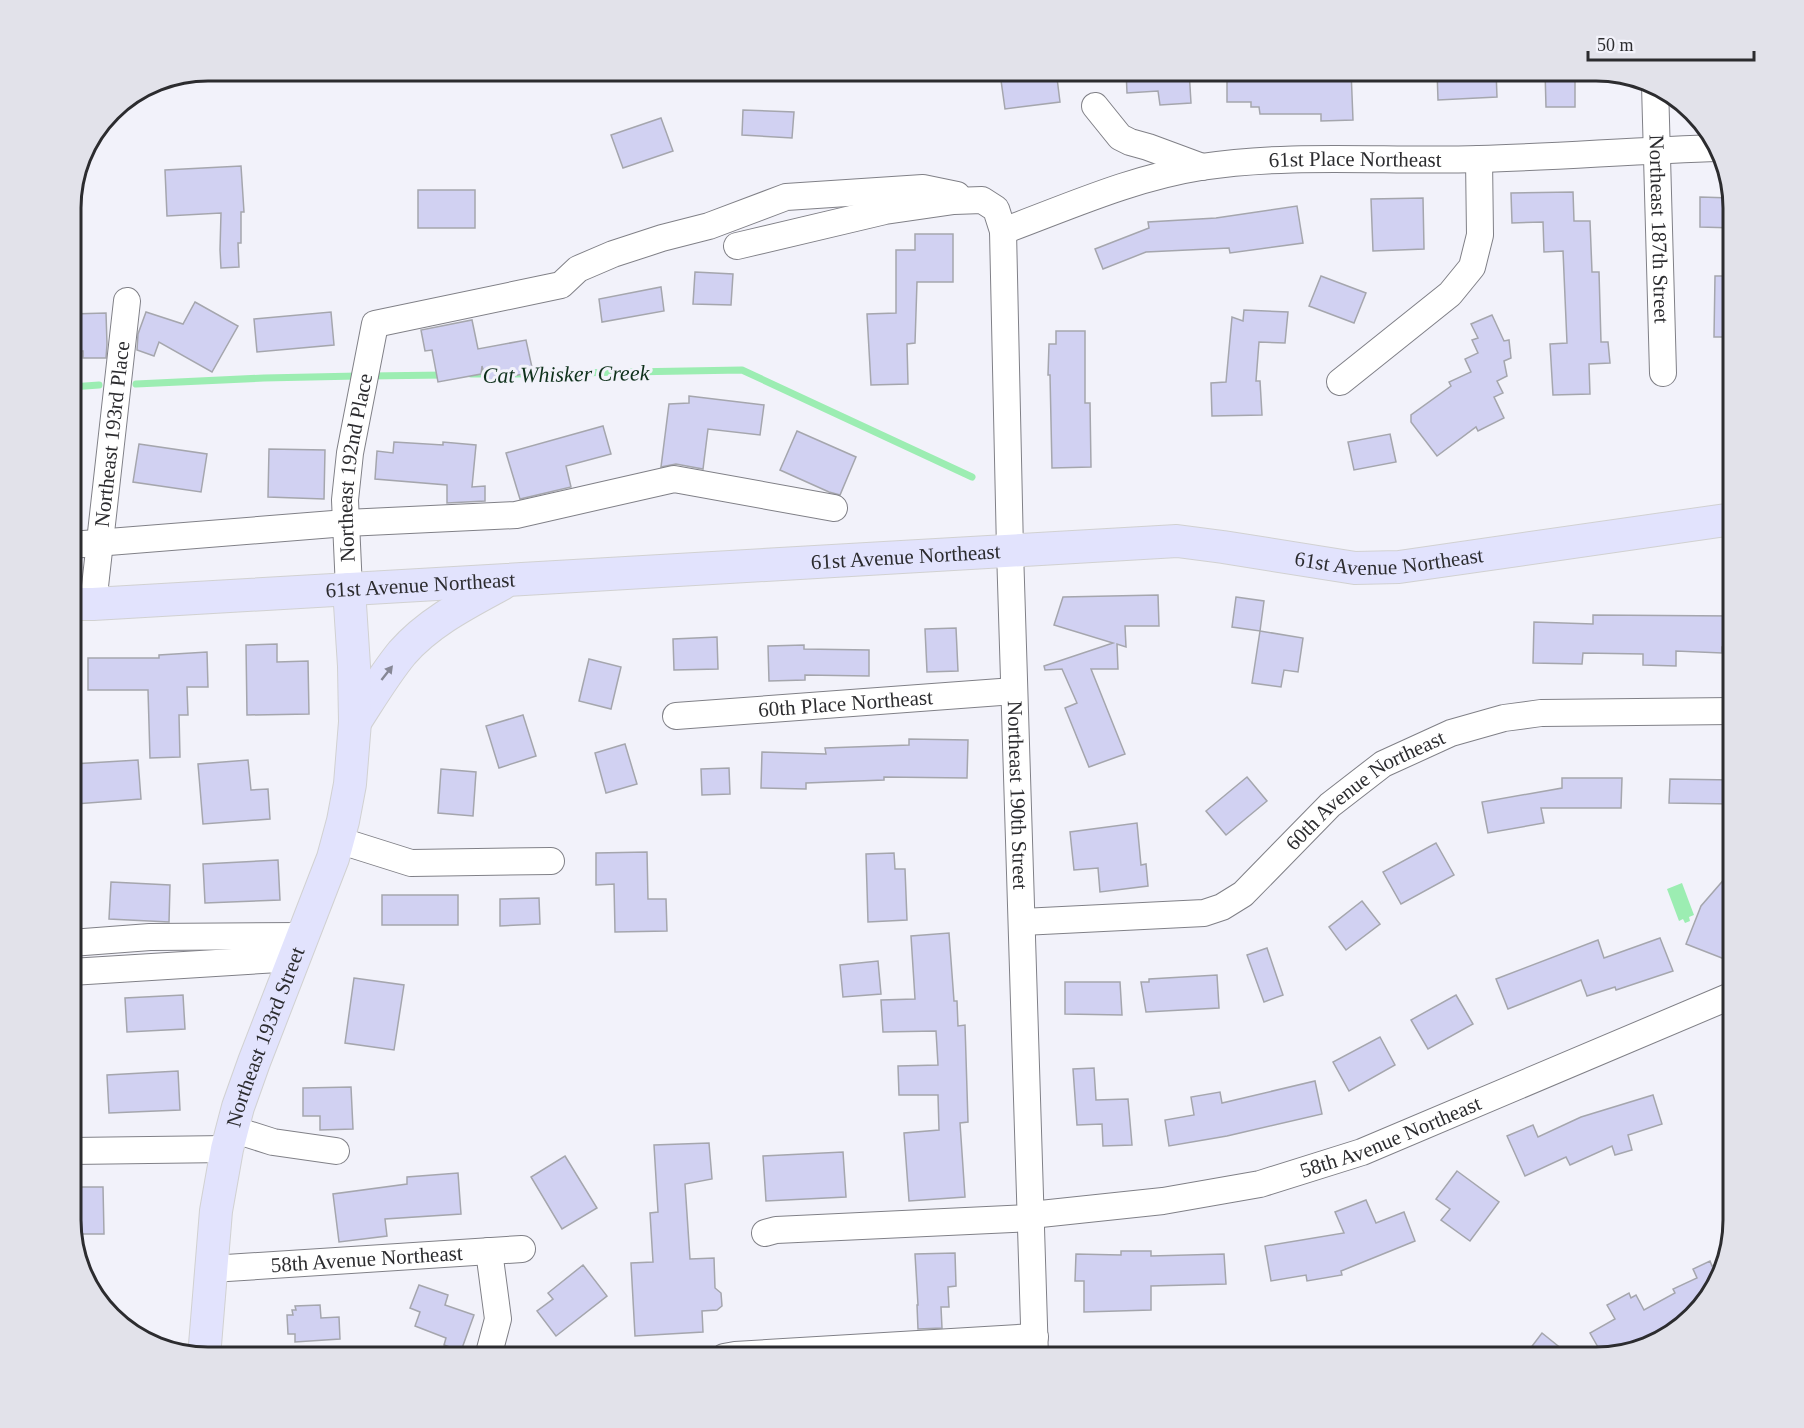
<svg xmlns="http://www.w3.org/2000/svg" width="1804" height="1428" viewBox="0 0 1804 1428" font-family="Georgia,serif">
<rect width="100%" height="100%" fill="#f2f2fa"/>
<polygon fill="#9cedb2" points="1682,883 1694,915 1689,917 1690,921 1685,923 1683,919 1679,921 1667,889"/>
<g fill="none" stroke-linecap="round" stroke-linejoin="round">
<g stroke="#9cedb2" stroke-width="7">
<polyline points="471,374 496,374"/>
<polyline points="516,374 742,370 972,477"/>
<polyline points="369,376 445,375"/>
<polyline points="136,384 264,378 358,376"/>
<polyline points="71,387 99,385"/>
</g>
</g>
<g fill="#d1d1f2" stroke="#a5a6ad" stroke-width="1.5">
<polygon points="1016,70 1056,70 1060,102 1005,109 1000,73"/>
<polygon points="1126,70 1189,70 1191,103 1160,105 1158,91 1127,93"/>
<polygon points="1271,70 1351,70 1353,120 1321,121 1321,114 1260,114 1259,107 1251,107 1251,102 1227,102 1227,76"/>
<polygon points="1437,70 1496,70 1497,97 1438,100"/>
<polygon points="1545,70 1575,70 1575,107 1546,107"/>
<polygon points="743,110 794,112 792,138 742,135"/>
<polygon points="661,118 673,151 623,168 611,135"/>
<polygon points="241,166 244,212 241,212 241,243 238,243 239,267 221,268 220,250 221,213 167,216 165,170"/>
<rect x="418" y="190" width="57" height="38"/>
<polygon points="1573,192 1574,221 1590,221 1592,272 1599,272 1601,342 1608,342 1610,363 1589,364 1590,394 1553,395 1550,344 1567,343 1563,251 1544,252 1543,222 1512,223 1511,193"/>
<polygon points="1700,197 1731,198 1734,208 1734,228 1700,227"/>
<polygon points="1423,198 1424,249 1373,251 1371,199"/>
<polygon points="1297,206 1303,243 1230,253 1229,248 1146,252 1103,269 1095,249 1149,228 1148,222 1216,218"/>
<polygon points="915,234 953,234 953,282 917,282 915,343 907,344 908,384 871,385 867,314 896,313 896,250 915,250"/>
<polygon points="695,272 733,274 731,305 693,304"/>
<polygon points="1321,276 1366,293 1354,323 1309,306"/>
<polygon points="1715,276 1734,276 1734,337 1714,337"/>
<polygon points="661,287 664,311 602,322 599,299"/>
<polygon points="195,302 238,326 212,372 159,342 154,356 137,350 138,334 146,312 183,324"/>
<polygon points="1244,310 1288,312 1285,343 1259,342 1256,381 1260,381 1262,415 1212,416 1211,383 1226,382 1232,317 1243,321"/>
<polygon points="331,312 334,345 257,352 254,319"/>
<polygon points="106,313 107,344 106,358 83,358 83,351 71,351 71,314"/>
<polygon points="1492,315 1504,341 1509,340 1511,358 1504,361 1507,376 1497,381 1503,393 1494,397 1504,418 1478,431 1476,427 1437,456 1411,422 1411,415 1451,386 1449,382 1471,372 1465,359 1478,353 1472,340 1478,338 1471,324"/>
<polygon points="472,320 478,349 526,340 533,372 488,381 487,373 484,373 482,366 481,374 438,382 432,350 425,351 421,330"/>
<polygon points="1056,331 1085,331 1085,403 1090,403 1091,467 1052,468 1050,375 1048,375 1049,344 1056,344"/>
<polygon points="689,396 764,405 760,435 708,429 703,469 676,464 661,467 669,404 689,403"/>
<polygon points="603,426 611,454 566,466 571,487 520,499 506,453"/>
<polygon points="797,431 856,457 840,495 829,492 780,470"/>
<polygon points="1390,434 1396,462 1354,470 1348,442"/>
<polygon points="394,442 443,445 443,442 476,445 472,487 485,486 485,501 447,503 447,485 375,479 377,451 393,453"/>
<polygon points="139,444 207,454 201,492 133,482"/>
<polygon points="269,449 325,450 324,499 268,497"/>
<polygon points="1158,595 1159,626 1125,626 1126,647 1117,644 1118,669 1091,669 1125,754 1089,767 1065,708 1077,703 1062,669 1045,670 1044,666 1113,643 1054,625 1063,597"/>
<polygon points="1236,597 1264,601 1260,631 1232,627"/>
<polygon points="1593,615 1734,616 1734,646 1722,647 1722,653 1676,651 1676,666 1643,665 1643,654 1583,653 1582,664 1533,663 1534,622 1593,624"/>
<polygon points="956,628 958,671 927,672 925,629"/>
<polygon points="1260,631 1303,638 1298,672 1284,670 1281,687 1252,683"/>
<polygon points="717,637 718,669 674,670 673,639"/>
<polygon points="277,644 277,662 308,661 309,714 247,715 246,645"/>
<polygon points="804,645 804,649 869,650 869,676 805,675 805,680 769,681 768,646"/>
<polygon points="207,652 208,687 187,687 188,715 179,715 180,757 150,758 148,690 88,690 88,658 159,658 159,655"/>
<polygon points="589,659 621,667 611,709 579,701"/>
<polygon points="523,715 536,756 499,768 486,726"/>
<polygon points="909,739 968,740 967,778 884,777 884,780 806,783 806,789 761,788 762,752 826,754 825,748 909,745"/>
<polygon points="625,744 637,784 606,793 595,753"/>
<polygon points="138,760 141,799 75,804 72,764"/>
<polygon points="248,760 251,790 268,789 270,819 203,824 198,764"/>
<polygon points="729,768 730,794 702,795 701,769"/>
<polygon points="441,769 476,772 473,816 438,813"/>
<polygon points="1247,777 1267,801 1226,835 1206,811"/>
<polygon points="1562,778 1622,778 1621,808 1541,808 1544,823 1488,833 1482,802 1562,788"/>
<polygon points="1670,779 1733,780 1733,804 1669,803"/>
<polygon points="1137,823 1141,865 1146,864 1148,886 1100,892 1098,868 1074,870 1070,832"/>
<polygon points="1436,843 1454,875 1401,904 1383,872"/>
<polygon points="647,852 648,899 666,899 667,931 615,932 614,884 596,885 596,853"/>
<polygon points="894,853 895,869 905,869 907,920 868,922 866,854"/>
<polygon points="278,860 280,900 205,903 203,864"/>
<polygon points="1733,869 1733,944 1727,960 1686,944 1701,906"/>
<polygon points="111,882 170,885 169,922 109,919"/>
<rect x="382" y="895" width="76" height="30"/>
<polygon points="539,898 540,924 500,926 500,899"/>
<polygon points="1362,901 1380,924 1346,950 1329,927"/>
<polygon points="949,933 954,1001 957,1001 958,1026 965,1025 968,1122 960,1123 965,1197 909,1201 904,1133 939,1130 938,1095 899,1095 898,1066 938,1065 936,1031 883,1032 881,1000 915,999 911,936"/>
<polygon points="1660,938 1673,971 1616,990 1615,987 1587,996 1581,980 1508,1009 1496,979 1598,940 1604,958"/>
<polygon points="1267,948 1283,995 1264,1002 1247,955"/>
<polygon points="878,961 881,994 843,997 840,965"/>
<polygon points="1217,975 1219,1008 1146,1012 1141,982 1149,982 1149,979"/>
<polygon points="354,978 404,985 394,1050 345,1043"/>
<polygon points="1065,982 1120,982 1122,1015 1065,1014"/>
<polygon points="183,995 185,1029 127,1032 125,998"/>
<polygon points="1456,995 1473,1024 1428,1049 1411,1020"/>
<polygon points="1380,1037 1395,1065 1349,1091 1333,1062"/>
<polygon points="1094,1068 1096,1100 1128,1099 1132,1145 1103,1146 1102,1124 1077,1125 1073,1069"/>
<polygon points="178,1071 180,1110 109,1113 107,1075"/>
<polygon points="1315,1081 1322,1114 1227,1136 1169,1146 1165,1120 1194,1115 1191,1097 1220,1092 1222,1103"/>
<polygon points="351,1087 353,1129 320,1130 320,1116 303,1116 303,1088"/>
<polygon points="1653,1095 1662,1124 1628,1135 1632,1150 1615,1155 1612,1146 1570,1165 1566,1157 1525,1176 1507,1136 1533,1125 1538,1137 1581,1117"/>
<polygon points="709,1143 712,1179 685,1184 690,1259 714,1258 715,1288 721,1293 722,1306 717,1310 702,1311 703,1332 635,1336 631,1263 653,1262 650,1213 658,1212 654,1145"/>
<polygon points="843,1152 846,1197 766,1201 763,1156"/>
<polygon points="565,1156 597,1208 562,1229 531,1177"/>
<polygon points="1457,1171 1499,1202 1470,1241 1441,1220 1450,1209 1436,1199"/>
<polygon points="458,1173 461,1214 385,1219 387,1236 339,1242 333,1194 407,1184 407,1177"/>
<polygon points="71,1187 103,1187 104,1234 72,1234 71,1229"/>
<polygon points="1366,1200 1376,1223 1404,1212 1415,1241 1341,1271 1342,1275 1307,1281 1306,1275 1271,1281 1265,1246 1344,1233 1335,1212"/>
<polygon points="1121,1251 1151,1251 1151,1256 1224,1254 1226,1284 1151,1286 1151,1310 1084,1312 1084,1281 1075,1281 1076,1254 1121,1255"/>
<polygon points="955,1253 956,1286 948,1287 949,1307 941,1307 942,1328 918,1329 917,1305 918,1305 915,1254"/>
<polygon points="1727,1259 1726,1265 1700,1311 1688,1320 1687,1318 1631,1350 1603,1356 1590,1333 1615,1319 1607,1305 1629,1293 1631,1298 1636,1295 1644,1310 1675,1293 1673,1289 1697,1278 1693,1269 1710,1261 1712,1266"/>
<polygon points="583,1265 607,1296 556,1336 537,1311 553,1299 548,1293"/>
<polygon points="419,1285 448,1295 445,1305 474,1315 461,1351 444,1345 446,1338 415,1326 420,1312 410,1308"/>
<polygon points="320,1305 321,1318 339,1317 340,1339 295,1342 295,1334 288,1334 287,1315 293,1315 292,1310 296,1310 295,1306"/>
<polygon points="1542,1333 1573,1358 1523,1358"/>
</g>
<g fill="none" stroke-linecap="round" stroke-linejoin="round">
<g stroke="#808087" stroke-width="28">
<g id="minor">
<path id="s1" d="M1655 85 1663 373"/>
<polyline points="1095,106 1120,137 1130,142 1148,147 1202,167"/>
<path id="s2" d="M1003 231C1068 207 1132 178 1201 167 1293 153 1387 162 1479 159 1559 157 1639 150 1720 148"/>
<path id="s3" d="M737 246 885 211 954 201 982 200 996 209 1003 231 1010 550 1035 1357"/>
<polyline points="1340,382 1450,294 1472,267 1480,235 1479,159"/>
<polyline points="71,545 346,523 516,515 674,479 834,508"/>
<path id="s4" d="M349 589 345 500 350 453 375 324 561 285 578 269 613 254 662 238 709 226 786 197 923 188 957 195"/>
<path id="s5" d="M93 604 127 301"/>
<path id="s6" d="M676 716 1014 691"/>
<polyline points="338,840 411,863 551,861"/>
<path id="s7" d="M1022 922 1204 913 1222 907 1243 894 1330 805 1383 764 1451 733 1504 718 1541 713 1733 711"/>
<polyline points="71,943 150,937 303,936"/>
<polyline points="71,972 295,958"/>
<polyline points="232,1129 273,1142 336,1151"/>
<polyline points="71,1151 227,1149"/>
<path id="s8" d="M1031 1215 1163 1201 1260 1184 1362 1152 1733 995"/>
<polyline points="765,1233 776,1230 1031,1218"/>
<path id="s9" d="M211 1269 522 1249"/>
<polyline points="488,1357 498,1319 489,1251"/>
<polyline points="724,1357 735,1355 1035,1337"/>
</g>
</g>
<g stroke="#d1d1d1" stroke-width="34">
<g id="major">
<path id="s10" d="M71 604H93L1177 541 1223 547 1355 568 1399 567 1733 519"/>
<path d="M355 722C370 699 384 675 402 653 429 622 467 603 502 584"/>
<path id="s11" d="M204 1357 216 1211 227 1149 238 1107 254 1062 333 858 343 821 350 784 355 722 354 666 349 589"/>
</g>
</g>
<use href="#minor" stroke="#fff" stroke-width="26"/>
<use href="#major" stroke="#e2e3fd" stroke-width="32"/>
</g>
<defs><path id="oneway-solid" d="M-6-.8H1V-3.2L6.5 0L1 3.2V.8H-6Z" transform="scale(1.5)"/></defs>
<use fill="#878896" href="#oneway-solid" transform="translate(387 673) rotate(-52)"/>
<g text-anchor="middle" dominant-baseline="central" stroke-width="6" stroke-linejoin="round" paint-order="stroke">
<g font-size="21" fill="#2c2c2f" stroke="#f2f2fa">
<text stroke="none"><textPath href="#s2" startOffset="363">61st Place Northeast</textPath></text>
<text stroke="none"><textPath href="#s1" startOffset="144">Northeast 187th Street</textPath></text>
<text stroke="none"><textPath href="#s5" startOffset="171">Northeast 193rd Place</textPath></text>
<text stroke="none"><textPath href="#s4" startOffset="122">Northeast 192nd Place</textPath></text>
<text stroke="none"><textPath href="#s10" startOffset="1322">61st Avenue Northeast</textPath></text>
<text stroke="none"><textPath href="#s10" startOffset="836">61st Avenue Northeast</textPath></text>
<text stroke="none"><textPath href="#s10" startOffset="350">61st Avenue Northeast</textPath></text>
<text stroke="none"><textPath href="#s6" startOffset="170">60th Place Northeast</textPath></text>
<text stroke="none"><textPath href="#s7" startOffset="388">60th Avenue Northeast</textPath></text>
<text stroke="none"><textPath href="#s3" startOffset="854">Northeast 190th Street</textPath></text>
<text stroke="none"><textPath href="#s11" startOffset="328">Northeast 193rd Street</textPath></text>
<text stroke="none"><textPath href="#s8" startOffset="370">58th Avenue Northeast</textPath></text>
<text stroke="none"><textPath href="#s9" startOffset="156">58th Avenue Northeast</textPath></text>
</g>
<g font-size="22" font-style="italic" fill="#0f311b" stroke="#f2f2fa">
<text transform="translate(566 374) rotate(-1)">Cat Whisker Creek</text>
</g>
</g>
<path d="M0 0H1804V1428H0ZM208 81H1596A127 127 0 0 1 1723 208V1220A127 127 0 0 1 1596 1347H208A127 127 0 0 1 81 1220V208A127 127 0 0 1 208 81Z" fill="#e2e2ea" fill-rule="evenodd"/>
<path fill="none" stroke="#2c2c2f" stroke-width="3" d="M208 81H1596A127 127 0 0 1 1723 208V1220A127 127 0 0 1 1596 1347H208A127 127 0 0 1 81 1220V208A127 127 0 0 1 208 81Z"/>
<path d="M1588 51v9h166v-9" fill="none" stroke="#2c2c2f" stroke-width="3"/>
<text x="1597" y="51" font-size="18" fill="#2c2c2f" stroke="#f2f2fa" stroke-width="4.5" paint-order="stroke">50 m</text>
</svg>
